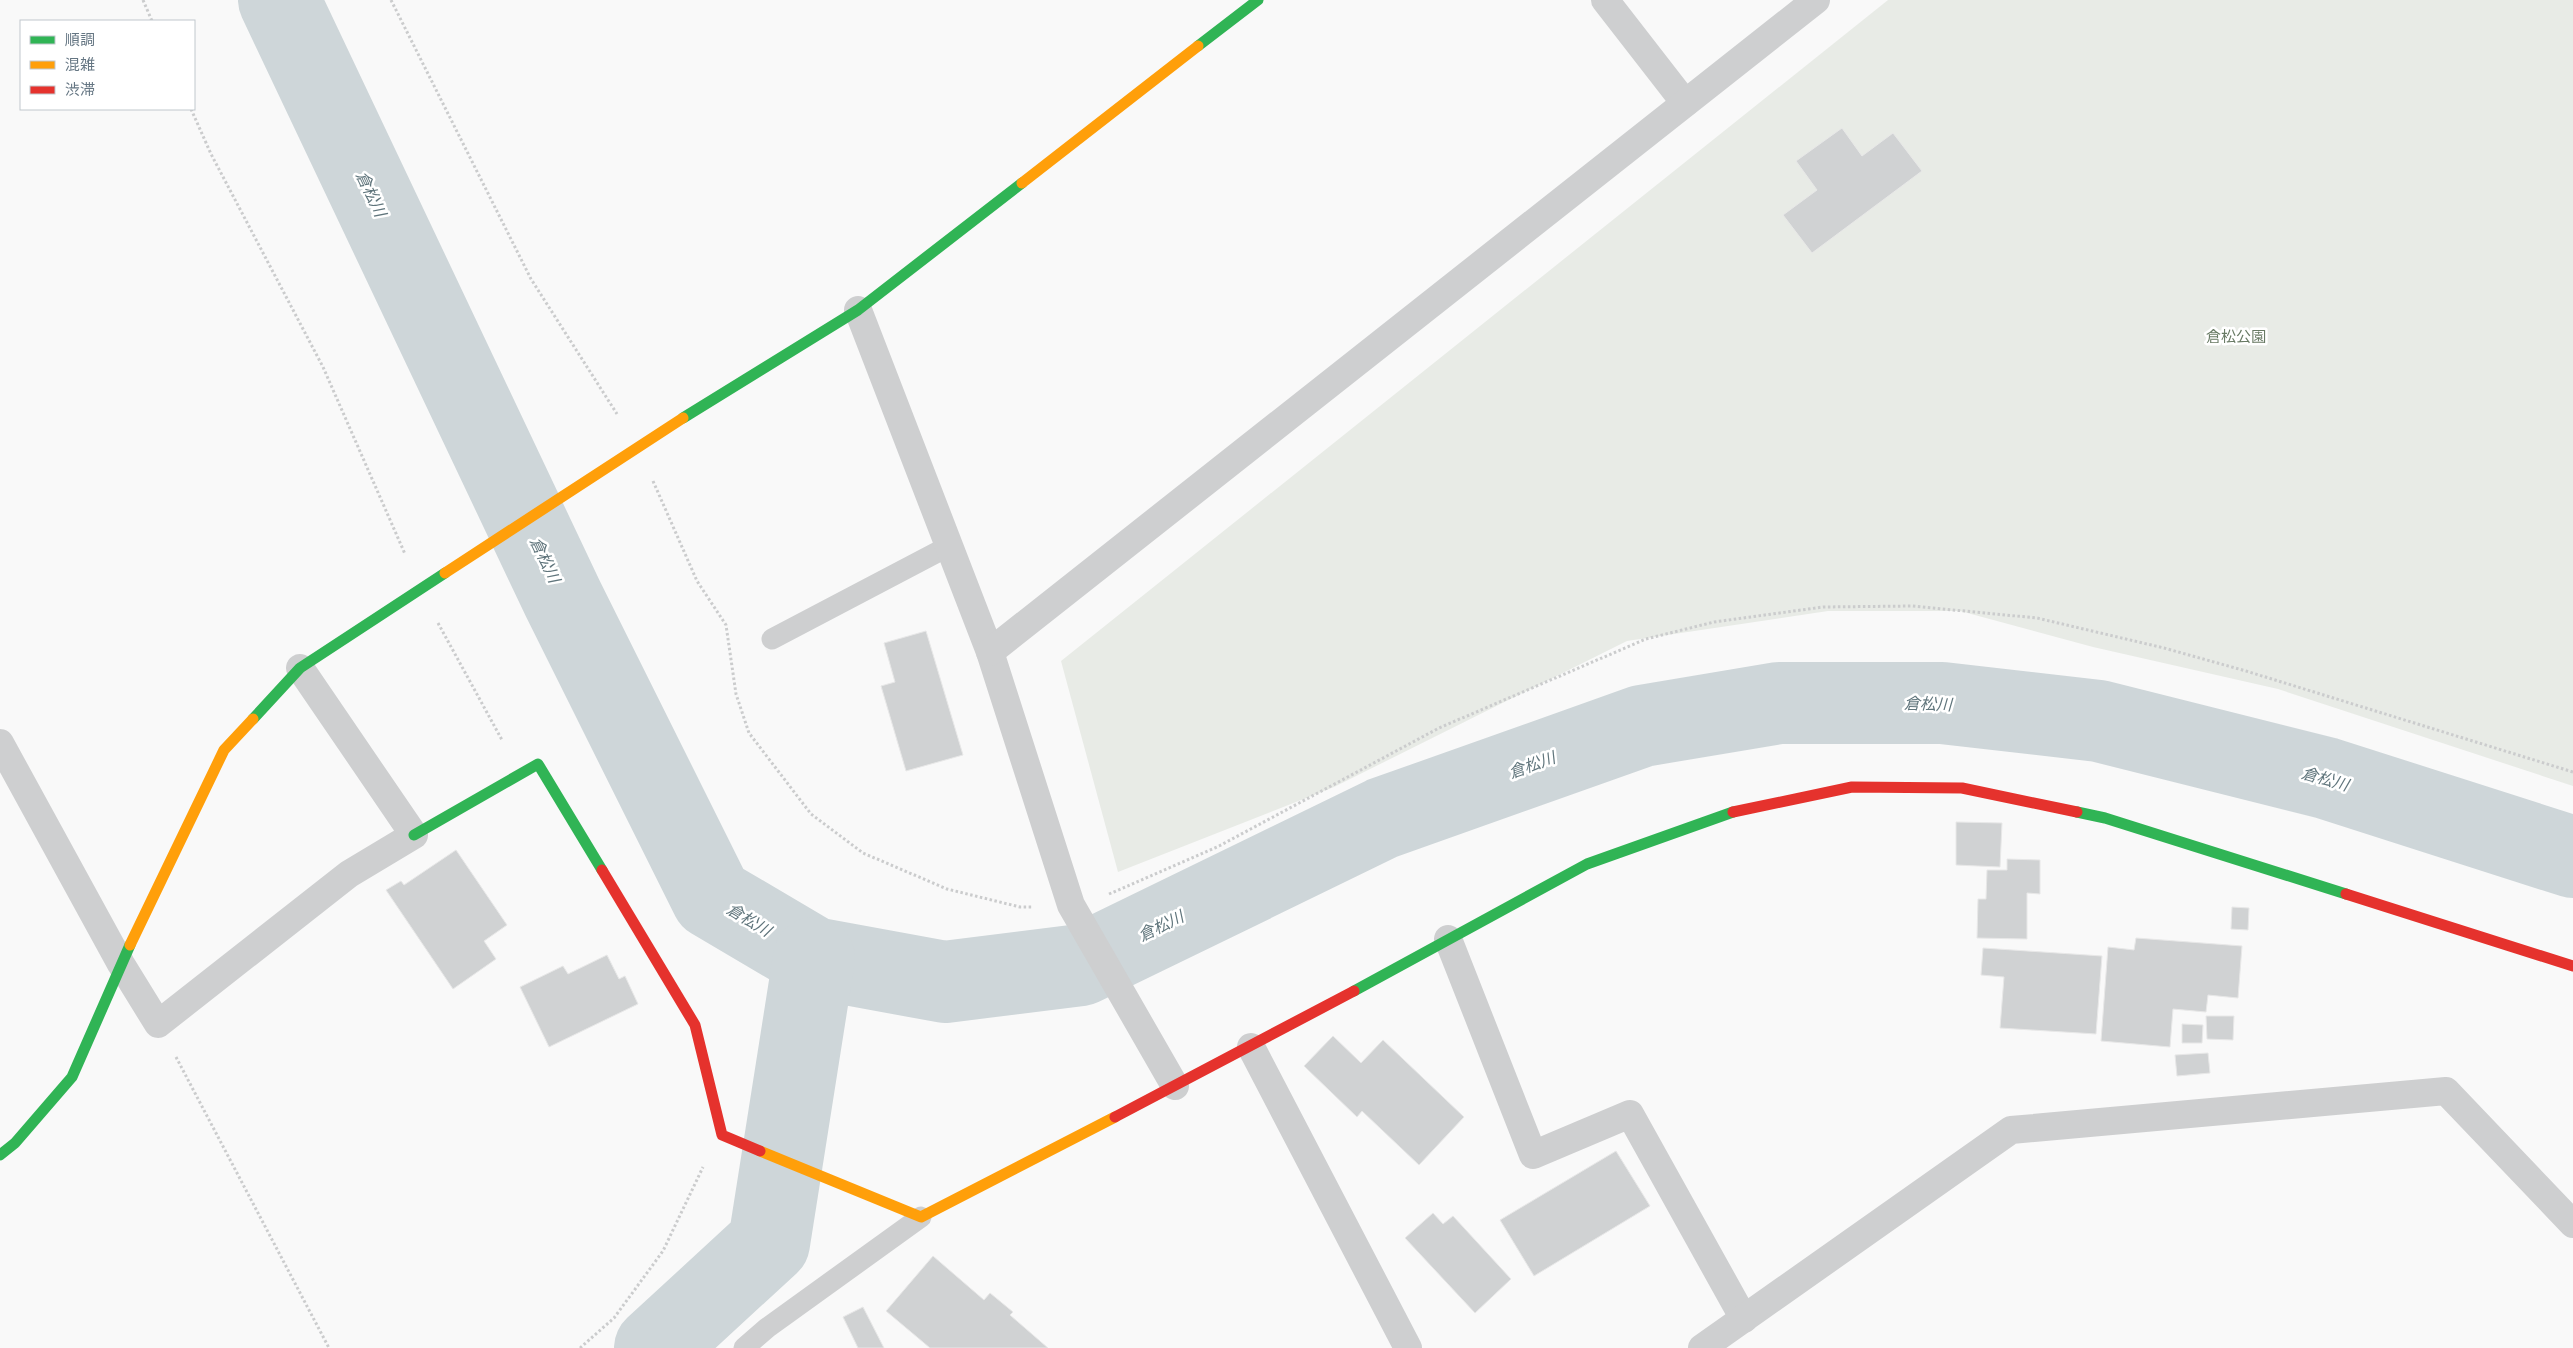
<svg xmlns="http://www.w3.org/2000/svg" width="2573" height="1348" viewBox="0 0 2573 1348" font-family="'Space Grotesk','Noto Sans JP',sans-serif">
<rect width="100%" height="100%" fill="#f9f9f9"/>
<polygon fill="#e8ebe6" points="1888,0 2573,0 2573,786 2278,689 2093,647 1960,611 1828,611 1627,641 1334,787 1118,872 1061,661"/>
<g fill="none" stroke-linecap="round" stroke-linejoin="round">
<g stroke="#ced6d9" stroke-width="82">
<polyline points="279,0 563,599 712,898 814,958 945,982 1081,965 1383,818 1642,726 1779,703 1942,703 2099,721 2326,778 2573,857"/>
<polyline points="655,1348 769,1243 814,958"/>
</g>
</g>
<g fill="#d0d2d3" stroke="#e8e8e8">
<polygon points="1842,128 1862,156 1893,133 1922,171 1812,253 1783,215 1817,190 1796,161"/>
<polygon points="926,631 963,755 906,771 881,686 895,682 884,643"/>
<polygon points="1956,822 2002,823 2000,867 1956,865"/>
<polygon points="456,850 507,925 484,941 496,959 453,989 386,890 401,881 404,885"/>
<polygon points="2007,859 2040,860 2040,894 2027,893 2027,939 1977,938 1978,899 1986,899 1987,870 2007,870"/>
<polygon points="2232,907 2249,908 2248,930 2231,929"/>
<polygon points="2136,938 2242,946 2238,998 2208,995 2206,1012 2173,1009 2170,1047 2101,1041 2108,947 2134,950"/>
<polygon points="1983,948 2102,956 2096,1034 2000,1028 2004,977 1981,975"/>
<polygon points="607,955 619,979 625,976 638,1004 549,1047 520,987 563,966 568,974"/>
<polygon points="2206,1016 2234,1016 2233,1040 2207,1039"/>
<polygon points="2182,1024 2203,1025 2202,1043 2182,1043"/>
<polygon points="1333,1036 1361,1063 1383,1040 1464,1117 1419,1165 1362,1111 1357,1117 1304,1066"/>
<polygon points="2208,1053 2210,1073 2177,1076 2175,1055"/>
<polygon points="1616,1151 1650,1206 1534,1276 1500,1220"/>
<polygon points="1433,1213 1443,1224 1453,1216 1511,1279 1475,1313 1405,1238"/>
<polygon points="933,1256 984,1300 990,1293 1013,1312 1010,1315 1048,1348 930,1348 886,1311"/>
<polygon points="863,1307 884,1348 858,1348 843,1317"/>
</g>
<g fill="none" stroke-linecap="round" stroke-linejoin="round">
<g stroke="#cbcccd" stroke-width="3" stroke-dasharray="2.5 2.5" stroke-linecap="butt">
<polyline points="143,0 152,21"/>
<polyline points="391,0 531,279 617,414"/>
<polyline points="191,109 211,154 323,367 405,554"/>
<polyline points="653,481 697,581 726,625 736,694 749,733 811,814 863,853 947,889 1020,907 1032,907"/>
<polyline points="438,623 502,740"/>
<polyline points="1109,894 1219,846 1439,728 1646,639 1714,622 1823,607 1912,606 2037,618 2164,648 2246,671 2573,772"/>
<polyline points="176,1057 329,1348"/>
<polyline points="580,1348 614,1318 663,1251 703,1167"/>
</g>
<g stroke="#cecfd0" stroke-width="21">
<polyline points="772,639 949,546"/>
<polyline points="744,1348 767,1328 921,1217"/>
</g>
<g stroke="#cecfd0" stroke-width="28">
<polyline points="1605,0 1685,103"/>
<polyline points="858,310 990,652 1071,905 1175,1086"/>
<polyline points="990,652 1816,0"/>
<polyline points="0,743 121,964 158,1024 349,874 414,835 300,668"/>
<polyline points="1448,939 1533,1155 1630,1114 1744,1319"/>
<polyline points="1251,1047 1408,1348"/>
<polyline points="1702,1348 2011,1130 2446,1091 2573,1224"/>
</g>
<g stroke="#30b455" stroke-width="11">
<polyline points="1198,46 1258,0"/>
<polyline points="683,418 858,310 1022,183"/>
<polyline points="253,719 300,668 445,573"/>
<polyline points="2077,812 2105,818 2346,894"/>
<polyline points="414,835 538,764 602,870"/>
<polyline points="1354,991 1587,864 1733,812"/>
<polyline points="0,1155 15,1143 72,1077 130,945"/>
</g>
<g stroke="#ff9f0a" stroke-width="11">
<polyline points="1022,183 1198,46"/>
<polyline points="445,573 683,418"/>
<polyline points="130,945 224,750 253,719"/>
<polyline points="760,1151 921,1217 1115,1117"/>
</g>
<g stroke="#e5322d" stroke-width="11">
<polyline points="1733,812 1852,787 1962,788 2077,812"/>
<polyline points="602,870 695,1025 722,1135 760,1151"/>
<polyline points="2346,894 2573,966"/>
<polyline points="1115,1117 1354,991"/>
</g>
</g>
<g text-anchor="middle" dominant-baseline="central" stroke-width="5" stroke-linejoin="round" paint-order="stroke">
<g font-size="15" fill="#687a64" stroke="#fff">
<text x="2236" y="336">倉松公園</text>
</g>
<g font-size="16" font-style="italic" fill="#60757c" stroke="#fff">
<text transform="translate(371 194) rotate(65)">倉松川</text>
<text transform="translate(545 560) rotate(65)">倉松川</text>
<text transform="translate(1928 704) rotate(2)">倉松川</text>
<text transform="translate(1532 765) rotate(-20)">倉松川</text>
<text transform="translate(2325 779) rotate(16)">倉松川</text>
<text transform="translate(749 920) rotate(31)">倉松川</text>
<text transform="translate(1161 926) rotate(-26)">倉松川</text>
</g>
</g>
<rect x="20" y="20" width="175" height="90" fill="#ffffff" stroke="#c1c8cd"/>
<rect x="30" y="36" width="25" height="8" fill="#30b455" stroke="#c1c8cd"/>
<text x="65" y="45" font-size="15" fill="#657683">順調</text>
<rect x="30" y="61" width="25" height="8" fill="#ff9f0a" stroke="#c1c8cd"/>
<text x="65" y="70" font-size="15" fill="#657683">混雑</text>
<rect x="30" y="86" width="25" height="8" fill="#e5322d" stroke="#c1c8cd"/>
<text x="65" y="95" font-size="15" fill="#657683">渋滞</text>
</svg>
